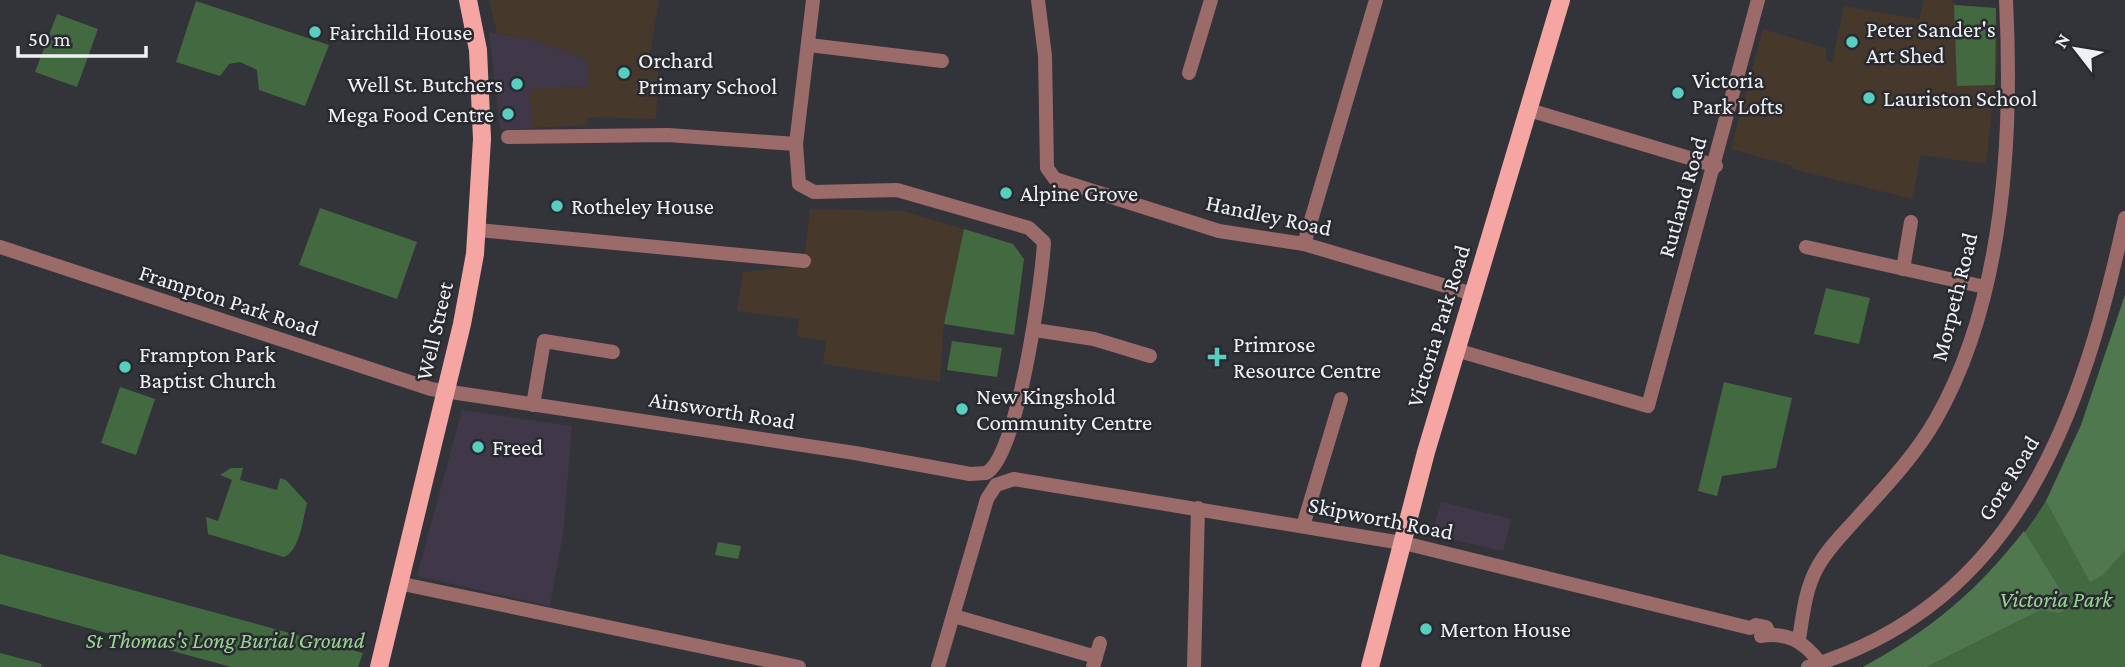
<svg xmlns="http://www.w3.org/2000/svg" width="2125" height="667" viewBox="0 0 2125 667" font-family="'Crimson Pro',serif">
<rect width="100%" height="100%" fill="#33343a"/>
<g fill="#403848">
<polygon points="489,32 534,40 588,60 589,87 530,89 533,128 502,130 500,128"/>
<polygon points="462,410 572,426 563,534 550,606 417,576"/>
<polygon points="1441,502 1511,519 1503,551 1432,535"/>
</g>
<g fill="#46392b">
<polygon points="489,0 659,0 649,58 659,59 656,119 588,117 587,125 533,128 529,89 589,87 588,60 534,40 497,33"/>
<polygon points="1924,0 1952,0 1955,5 1996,8 1998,56 1986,164 1921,155 1912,199 1793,169 1793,166 1731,149 1763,29 1826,48 1826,61 1832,62 1844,6 1919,19"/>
<polygon points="810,209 903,211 964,229 944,324 940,382 823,364 826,341 797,336 799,319 737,311 743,272 806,266 804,261"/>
</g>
<g fill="#436940">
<polygon points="196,1 329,45 305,106 259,90 257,70 240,62 229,64 220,76 176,62"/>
<polygon points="1954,5 1996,8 1995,85 1957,86"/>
<polygon points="57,14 98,29 77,87 35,72"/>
<polygon points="320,208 417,242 397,299 299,265"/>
<polygon points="964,229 1013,244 1024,259 1014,335 944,324"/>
<polygon points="1826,288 1870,298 1859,344 1814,334"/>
<path d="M2125 295V667H1863C1935 628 2000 575 2044 504 2083 442 2104 365 2125 295Z"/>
<polygon points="952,341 1002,348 997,377 947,370"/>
<polygon points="1724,382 1792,398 1776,468 1722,476 1717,496 1698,491"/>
<polygon points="120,387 155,399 136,455 101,443"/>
<path d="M231 468H243L240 480 277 490 280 478 286 480 307 503C303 518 300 551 284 557L208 534 206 517 218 521 232 480 220 475Z"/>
<polygon points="718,542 741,546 738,559 715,555"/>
<polygon points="0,554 363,653 358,667 231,667 0,604"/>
<polygon points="0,653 42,664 41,667 0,667"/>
</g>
<g fill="#50784e">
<polygon points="2125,295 2125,550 2103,575 2090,582 2046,501 2081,425"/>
<path d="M2024 531 2064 596V610L2059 613 2040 610 1926 667H1863C1930 631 1977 591 2024 531Z"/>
</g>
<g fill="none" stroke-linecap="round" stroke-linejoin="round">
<g stroke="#9b6b69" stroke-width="14">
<polyline points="1038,0 1045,56 1047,168 1055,179 1219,231 1304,244 1473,294"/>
<polyline points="809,45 942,61"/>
<polyline points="1189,73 1211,0"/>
<polyline points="1529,110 1716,166"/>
<polyline points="508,137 668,135 796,144"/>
<polyline points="478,230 804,261"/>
<polyline points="1304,244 1376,0"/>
<path d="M0 247 431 389 855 453 970 474 986 473C1018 457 1042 281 1044 242L1029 228 897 190 814 192 799 184 796 144 813 0"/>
<polyline points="1806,247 1985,287"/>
<polyline points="1903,269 1911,222"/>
<polyline points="1035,330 1094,339 1150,356"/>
<polyline points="1456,350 1648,406 1758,0"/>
<polyline points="533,405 544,341 613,352"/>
<polyline points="1303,526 1341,399"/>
<polyline points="398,583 799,667"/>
<polyline points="954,616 1096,657"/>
<path d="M1761 636C1787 632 1804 641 1820 663"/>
<path d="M1799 639C1803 615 1805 590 1817 568 1827 549 1843 534 1857 518 1885 487 1915 456 1936 419 2005 298 2013 136 2006 0"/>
<polyline points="938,667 987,499 996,485 1014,479 1408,544 1750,628 1756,625 1766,627 1769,633"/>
<polyline points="1093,667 1100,643"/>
<polyline points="1194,667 1198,508"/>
<path d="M1808 667C2019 603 2082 413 2125 218"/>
</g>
<g stroke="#f5a6a3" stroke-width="18">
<polyline points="379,667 462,324 475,254 482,139 478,50 468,0"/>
<polyline points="1370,667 1426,452 1561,0"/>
</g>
</g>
<g fill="#58cec1" stroke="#292a30" stroke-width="2.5">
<circle cx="315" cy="32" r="7"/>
<circle cx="1852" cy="42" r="7"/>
<circle cx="624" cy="73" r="7"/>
<circle cx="517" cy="84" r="7"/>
<circle cx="1678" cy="93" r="7"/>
<circle cx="1869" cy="98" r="7"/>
<circle cx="508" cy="114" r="7"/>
<circle cx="1006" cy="193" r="7"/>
<circle cx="557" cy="206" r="7"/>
<path d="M1213.5 346.5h7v7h7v7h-7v7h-7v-7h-7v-7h7z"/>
<circle cx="125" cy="367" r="7"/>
<circle cx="962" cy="409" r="7"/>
<circle cx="478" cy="447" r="7"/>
<circle cx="1426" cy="629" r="7"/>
</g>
<g text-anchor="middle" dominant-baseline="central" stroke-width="5" stroke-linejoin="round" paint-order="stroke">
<g font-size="23" fill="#f0f1f4" stroke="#292a30" text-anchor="start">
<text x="1866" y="29">Peter Sander's<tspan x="1866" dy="26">Art Shed</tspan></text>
<text x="329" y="32">Fairchild House</text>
<text x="638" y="60">Orchard<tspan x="638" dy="26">Primary School</tspan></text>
<text x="1692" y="80">Victoria<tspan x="1692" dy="26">Park Lofts</tspan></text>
<text x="503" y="84" text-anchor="end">Well St. Butchers</text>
<text x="1883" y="98">Lauriston School</text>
<text x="494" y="114" text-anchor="end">Mega Food Centre</text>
<text x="1020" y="193">Alpine Grove</text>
<text x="571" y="206">Rotheley House</text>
<text x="1233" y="344">Primrose<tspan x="1233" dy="26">Resource Centre</tspan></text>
<text x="139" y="354">Frampton Park<tspan x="139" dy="26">Baptist Church</tspan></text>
<text x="976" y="396">New Kingshold<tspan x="976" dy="26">Community Centre</tspan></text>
<text x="492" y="447">Freed</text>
<text x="1440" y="629">Merton House</text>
</g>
<g font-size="23" fill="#f0f1f4" stroke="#292a30">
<text transform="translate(1682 197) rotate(-74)">Rutland Road</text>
<text transform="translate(1269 215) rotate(12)">Handley Road</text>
<text transform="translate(1954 297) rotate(-76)">Morpeth Road</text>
<text transform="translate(229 300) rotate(18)">Frampton Park Road</text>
<text transform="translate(1438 326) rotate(-73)">Victoria Park Road</text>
<text transform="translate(434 331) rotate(-77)">Well Street</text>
<text transform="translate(722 410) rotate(9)">Ainsworth Road</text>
<text transform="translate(2008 478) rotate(-58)">Gore Road</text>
<text transform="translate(1381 518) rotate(11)">Skipworth Road</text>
</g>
<g font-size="23" font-style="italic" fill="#98d493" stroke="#292a30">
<text x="2056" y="599">Victoria Park</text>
<text x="225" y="640">St Thomas's Long Burial Ground</text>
</g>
</g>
<g transform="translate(2076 49) rotate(301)" stroke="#292a30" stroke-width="5" paint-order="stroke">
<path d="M0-5L12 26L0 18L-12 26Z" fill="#f0f1f4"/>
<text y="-10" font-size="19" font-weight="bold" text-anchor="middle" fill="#f0f1f4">N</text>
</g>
<path d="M18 46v10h128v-10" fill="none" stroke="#f0f1f4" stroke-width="3.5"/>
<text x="28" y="46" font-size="21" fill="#f0f1f4" stroke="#292a30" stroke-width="5" paint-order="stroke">50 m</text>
</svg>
